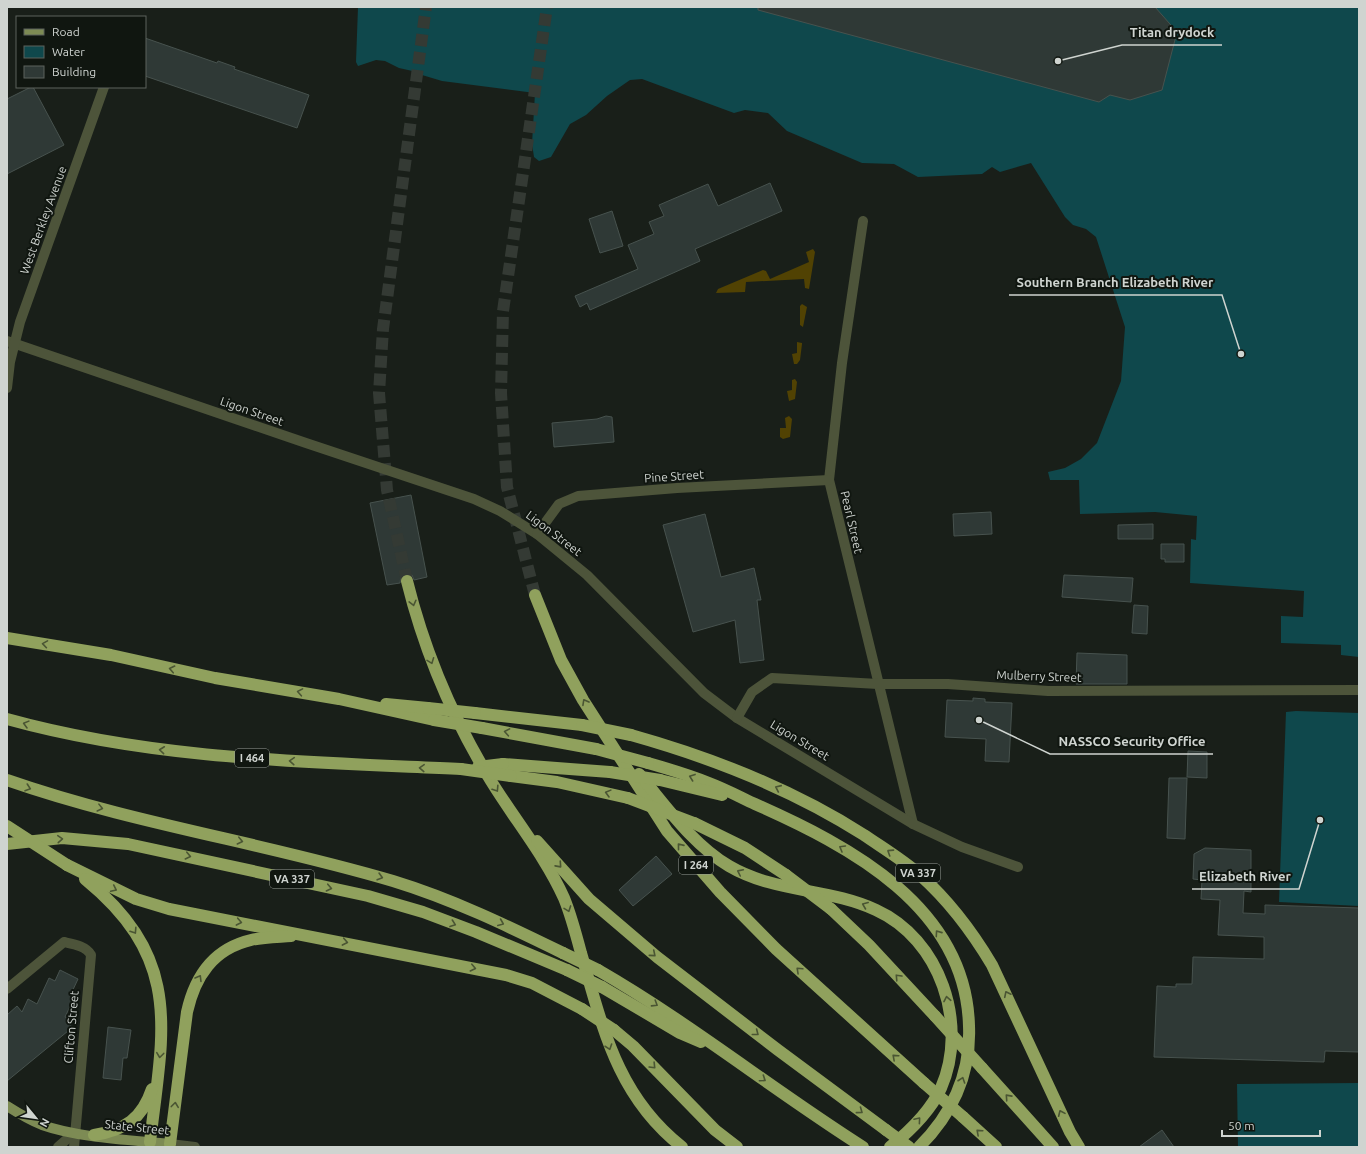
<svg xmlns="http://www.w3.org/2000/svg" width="1366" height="1154" viewBox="0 0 1366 1154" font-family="Ubuntu,sans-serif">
<rect width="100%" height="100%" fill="#191f19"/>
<g fill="#514203">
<polygon points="813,249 815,252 809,289 805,288 804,279 746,282 745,292 716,293 718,289 763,270 766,271 770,279 809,262 806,252"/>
<polygon points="802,304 807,307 803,327 800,325 800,306"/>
<polygon points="797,342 802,343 802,344 800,360 797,364 794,364 792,354 797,353"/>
<polygon points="795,379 797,382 795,399 789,401 787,391 792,390 792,380"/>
<polygon points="789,416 792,419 790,437 783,439 780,437 780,428 786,428 785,418"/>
</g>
<g fill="#0f484c">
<polygon points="358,7 1359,7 1359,657 1341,655 1341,645 1281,643 1281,616 1303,617 1304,591 1190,583 1191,539 1196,540 1197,516 1155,512 1080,514 1079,480 1050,480 1048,472 1065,468 1081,459 1097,443 1121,381 1125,327 1096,237 1086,229 1073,225 1065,217 1031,163 1000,172 992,167 982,174 918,177 894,164 862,163 787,131 768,113 745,110 734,113 642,79 630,80 607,96 586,115 570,124 551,157 539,161 534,157 532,144 535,93 442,81 422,75 417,72 399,68 385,61 376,60 358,66 356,62"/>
<polygon points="1296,711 1359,713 1359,906 1279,902 1286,712"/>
<polygon points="1359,1083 1359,1147 1238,1147 1237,1084"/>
</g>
<g fill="#2f3936" stroke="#47524e">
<polygon points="758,7 1155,7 1177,32 1162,90 1130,100 1110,95 1099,102 758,10"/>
<polygon points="145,38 217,63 218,61 235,67 234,69 309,95 297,128 145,76"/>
<polygon points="31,87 33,87 64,145 7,174 7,99"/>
<polygon points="770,183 782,211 695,249 700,261 590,310 587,303 580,307 575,296 638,269 628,245 654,234 649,222 664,216 659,205 708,184 718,206"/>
<polygon points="612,211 623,246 600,253 589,219"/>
<polygon points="606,416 612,417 614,442 554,447 552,423 597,419"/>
<polygon points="411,495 427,577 414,580 412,575 405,574 401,576 400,583 387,585 370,503"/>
<polygon points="991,512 992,534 954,536 953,514"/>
<polygon points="705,514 721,577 754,568 761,600 757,600 764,660 740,663 735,620 693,632 663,525"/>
<polygon points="1153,524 1153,539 1118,539 1118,525"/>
<polygon points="1161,544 1184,544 1184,562 1165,562 1165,559 1161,559"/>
<polygon points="1064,575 1133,578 1131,602 1062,597"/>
<polygon points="1134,605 1148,606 1147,634 1132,633"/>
<polygon points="1077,653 1127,655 1127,684 1076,684"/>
<polygon points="973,698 985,699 985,702 1012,703 1009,762 985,761 986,739 945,737 947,700 973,701"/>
<polygon points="1188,751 1207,752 1207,778 1187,777"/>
<polygon points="1169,778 1187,778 1185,839 1167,838"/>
<polygon points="1205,848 1251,850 1251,892 1244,891 1243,913 1265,914 1265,905 1359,908 1359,1052 1325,1051 1324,1062 1154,1057 1157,986 1176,987 1176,984 1192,984 1193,957 1264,959 1264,937 1218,935 1220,900 1201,899 1202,880 1193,879 1194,854"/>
<polygon points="656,856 672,874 633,906 619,890"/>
<polygon points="60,970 78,979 71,994 75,996 65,1017 73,1021 68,1031 7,1081 7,1015 17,1006 22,1012 28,999 37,1004 49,978 55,981"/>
<polygon points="108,1027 131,1030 127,1058 123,1058 121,1080 103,1078"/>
<polygon points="1162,1130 1174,1147 1139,1147"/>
</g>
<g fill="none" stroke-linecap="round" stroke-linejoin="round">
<g stroke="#343a34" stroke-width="12" stroke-dasharray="12 6" stroke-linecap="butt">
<polyline points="407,581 387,490 379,393 383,329 426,7"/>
<polyline points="535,595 507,487 501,393 503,311 547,7"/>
</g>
<g stroke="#4d543a" stroke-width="10">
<polyline points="863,221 842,363 829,480 913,824"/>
<polyline points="7,341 306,443 474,499 500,511 537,534 587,575 704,693 737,718 913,824 962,847 1018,867"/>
<polyline points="7,388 10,362 20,322 104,87"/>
<polyline points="537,534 559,504 578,496 677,488 829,480"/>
<polyline points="737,718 752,692 772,678 878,684 948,684 1048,691 1359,690"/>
<path d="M7 989 64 942C73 944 86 946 91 955L74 1147"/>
<polyline points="58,1147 75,1132"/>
</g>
<polyline stroke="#4d543a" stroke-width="10" points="170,1144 195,1147"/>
<path stroke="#7d8b54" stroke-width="10" d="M7 1106C18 1113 30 1120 42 1125 79 1138 131 1140 170 1144"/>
<g stroke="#90a15d" stroke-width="12">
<path d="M407 581C425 654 452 717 491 781 515 820 545 856 564 898 571 915 576 934 581 953 603 1028 617 1096 682 1147"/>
<polyline points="535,595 561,660 583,700 667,831 720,892 776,949 924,1083"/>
<polyline points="7,638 111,655 215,678 339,699 434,720"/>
<polyline points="386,704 428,708"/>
<polyline points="475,713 582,725"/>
<path d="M7 719C155 760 308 762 461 769"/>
<polyline points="482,728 596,749"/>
<path d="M631 735C713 758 792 789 864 835 883 848 903 860 920 875 948 900 973 933 992 965L1070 1132 1079 1147"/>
<path d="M648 763C669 769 689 775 709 783 725 789 740 797 755 804 850 846 966 907 969 1026 971 1073 952 1114 919 1147"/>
<polyline points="503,764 610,772"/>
<path d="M639 774C667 807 692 844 729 866 775 893 829 888 876 910 940 939 969 1024 941 1088 930 1112 910 1131 890 1147"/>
<polyline points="511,776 557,782 628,798"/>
<path d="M7 780C133 824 266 843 393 881 452 899 508 926 563 953"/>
<polyline points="660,780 722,795"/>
<polyline points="694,823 745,848 786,875"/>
<polyline points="537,841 589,899 657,957 778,1050 886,1130"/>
<polyline points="7,844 62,838 128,844 368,896 423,912 476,932 567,970"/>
<polyline points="67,865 136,899 169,909 506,975 532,983 582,1009"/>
<path d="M85 879C184 960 163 1030 150 1142"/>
<polyline points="831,909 869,945 935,1016"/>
<path d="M598 970C690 1023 773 1090 863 1147"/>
<polyline points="602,987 680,1033 701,1042"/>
<polyline points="614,1030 633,1046 715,1130 737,1147"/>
<polyline points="982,1068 1053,1147"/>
<polyline points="963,1117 996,1147"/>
<path d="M94 1135C125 1130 142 1119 152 1089"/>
<path d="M170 1144 187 1012C195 976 213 949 251 940 264 937 278 937 291 936"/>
</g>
<g stroke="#90a15d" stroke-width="12">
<polyline points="428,708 475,713"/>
<polyline points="434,720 482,728"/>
<polyline points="582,725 631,735"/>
<polyline points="596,749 648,763"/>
<polyline points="478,767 503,764"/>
<polyline points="461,769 511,776"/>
<polyline points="610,772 660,780"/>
<polyline points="628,798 694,823"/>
<polyline points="7,826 67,865"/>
<polyline points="786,875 831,909"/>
<polyline points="563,953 598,970"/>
<polyline points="567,970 602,987"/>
<polyline points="582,1009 614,1030"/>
<polyline points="935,1016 982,1068"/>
<polyline points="924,1083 963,1117"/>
<polyline points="886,1130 909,1147"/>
</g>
</g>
<defs><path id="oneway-chevron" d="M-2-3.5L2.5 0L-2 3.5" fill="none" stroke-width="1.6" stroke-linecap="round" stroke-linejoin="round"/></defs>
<g stroke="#4a5533">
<use href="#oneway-chevron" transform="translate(413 603) rotate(76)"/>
<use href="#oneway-chevron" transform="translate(45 644) rotate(-171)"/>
<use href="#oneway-chevron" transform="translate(431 661) rotate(69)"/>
<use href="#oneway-chevron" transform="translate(172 669) rotate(-168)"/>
<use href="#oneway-chevron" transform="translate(300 692) rotate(-170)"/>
<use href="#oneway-chevron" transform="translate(585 702) rotate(-119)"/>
<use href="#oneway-chevron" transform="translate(26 724) rotate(-165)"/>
<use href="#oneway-chevron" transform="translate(507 732) rotate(-170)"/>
<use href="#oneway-chevron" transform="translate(162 750) rotate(-174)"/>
<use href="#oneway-chevron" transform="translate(292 761) rotate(-176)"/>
<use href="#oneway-chevron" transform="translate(422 768) rotate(-177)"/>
<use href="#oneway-chevron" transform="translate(692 777) rotate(-160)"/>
<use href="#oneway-chevron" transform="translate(28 788) rotate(19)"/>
<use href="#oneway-chevron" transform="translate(778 788) rotate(-156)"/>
<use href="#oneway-chevron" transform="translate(496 789) rotate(57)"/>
<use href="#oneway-chevron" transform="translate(608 793) rotate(-165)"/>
<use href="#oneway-chevron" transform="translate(100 808) rotate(14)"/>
<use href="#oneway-chevron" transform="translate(60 839) rotate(-4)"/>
<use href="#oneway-chevron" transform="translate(240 841) rotate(13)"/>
<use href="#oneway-chevron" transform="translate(680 846) rotate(-129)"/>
<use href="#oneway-chevron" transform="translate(842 848) rotate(-150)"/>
<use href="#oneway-chevron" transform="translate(890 852) rotate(-147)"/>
<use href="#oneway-chevron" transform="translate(188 856) rotate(13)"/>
<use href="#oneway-chevron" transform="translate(559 865) rotate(48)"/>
<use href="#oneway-chevron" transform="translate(740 872) rotate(-154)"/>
<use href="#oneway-chevron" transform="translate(380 877) rotate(16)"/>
<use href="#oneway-chevron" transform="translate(329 888) rotate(12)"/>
<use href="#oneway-chevron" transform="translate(114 889) rotate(25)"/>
<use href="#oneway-chevron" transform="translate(865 905) rotate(-158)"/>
<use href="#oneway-chevron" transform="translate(568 909) rotate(70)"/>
<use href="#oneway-chevron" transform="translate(239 922) rotate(11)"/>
<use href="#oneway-chevron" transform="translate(501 923) rotate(23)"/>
<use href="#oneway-chevron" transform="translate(453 924) rotate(20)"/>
<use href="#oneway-chevron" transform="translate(134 931) rotate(57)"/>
<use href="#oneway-chevron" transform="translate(938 933) rotate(-125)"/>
<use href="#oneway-chevron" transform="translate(345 942) rotate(11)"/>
<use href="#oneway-chevron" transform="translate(653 954) rotate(40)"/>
<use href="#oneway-chevron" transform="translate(473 968) rotate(13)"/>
<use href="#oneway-chevron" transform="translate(799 970) rotate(-137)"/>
<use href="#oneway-chevron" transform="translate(898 977) rotate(-133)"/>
<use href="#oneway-chevron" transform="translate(199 978) rotate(-59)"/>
<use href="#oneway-chevron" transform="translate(1007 994) rotate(-116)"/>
<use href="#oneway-chevron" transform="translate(947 999) rotate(-101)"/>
<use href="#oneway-chevron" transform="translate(655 1004) rotate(32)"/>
<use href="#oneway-chevron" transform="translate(756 1033) rotate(38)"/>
<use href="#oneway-chevron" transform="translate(609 1047) rotate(71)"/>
<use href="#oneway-chevron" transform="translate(160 1055) rotate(97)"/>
<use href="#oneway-chevron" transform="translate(895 1057) rotate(-138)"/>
<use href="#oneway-chevron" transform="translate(653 1066) rotate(46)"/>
<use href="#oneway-chevron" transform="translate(763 1079) rotate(34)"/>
<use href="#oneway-chevron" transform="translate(962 1080) rotate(-71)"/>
<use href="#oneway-chevron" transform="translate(1008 1097) rotate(-132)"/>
<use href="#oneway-chevron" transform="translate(175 1105) rotate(-83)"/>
<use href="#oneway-chevron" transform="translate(860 1111) rotate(36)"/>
<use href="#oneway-chevron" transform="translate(1061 1113) rotate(-114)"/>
<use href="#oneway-chevron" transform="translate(918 1120) rotate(-50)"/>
<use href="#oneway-chevron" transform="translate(979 1132) rotate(-138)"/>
</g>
<g text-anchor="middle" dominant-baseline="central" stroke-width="4" stroke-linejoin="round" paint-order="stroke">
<g fill="#101610" stroke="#969b96" stroke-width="1">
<rect x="235" y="749" width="34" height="18" rx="3"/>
<rect x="679" y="856" width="34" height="18" rx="3"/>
<rect x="896" y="864" width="44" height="18" rx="3"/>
<rect x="270" y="870" width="44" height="18" rx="3"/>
</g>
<g font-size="11" font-weight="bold" fill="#cfd4d0">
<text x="252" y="758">I 464</text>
<text x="696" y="865">I 264</text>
<text x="918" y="873">VA 337</text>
<text x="292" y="879">VA 337</text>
</g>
<g font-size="12" fill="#cfd4d0" stroke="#101610">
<text transform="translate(43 220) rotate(-70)">West Berkley Avenue</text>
<text transform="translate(252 411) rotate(19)">Ligon Street</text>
<text transform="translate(674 476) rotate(-4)">Pine Street</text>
<text transform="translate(852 522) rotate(77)">Pearl Street</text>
<text transform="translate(554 533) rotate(37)">Ligon Street</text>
<text transform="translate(1039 676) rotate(2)">Mulberry Street</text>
<text transform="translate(800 740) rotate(31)">Ligon Street</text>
<text transform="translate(71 1027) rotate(-85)">Clifton Street</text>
<text transform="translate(137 1127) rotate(6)">State Street</text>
</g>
</g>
<path fill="none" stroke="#cfd4d0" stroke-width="1.5" d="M1058 61L1122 45H1222M1241 354L1222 295H1009M979 720L1050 754H1213M1320 820L1299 889H1192"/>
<g fill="#cfd4d0" stroke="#101610" stroke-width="1.5">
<circle cx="1058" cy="61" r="4"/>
<circle cx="1241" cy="354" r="4"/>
<circle cx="979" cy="720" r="4"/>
<circle cx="1320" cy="820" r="4"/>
</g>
<g font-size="13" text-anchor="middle" font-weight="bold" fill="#cfd4d0" stroke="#101610" stroke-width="4" stroke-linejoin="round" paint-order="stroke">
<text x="1172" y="37">Titan drydock</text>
<text x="1115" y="287">Southern Branch Elizabeth River</text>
<text x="1132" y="746">NASSCO Security Office</text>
<text x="1245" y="881">Elizabeth River</text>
</g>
<rect width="1366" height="1154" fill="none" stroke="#cfd4d0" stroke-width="16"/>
<rect x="16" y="16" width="130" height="72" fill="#101610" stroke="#5c625d"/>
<rect x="24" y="29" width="20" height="6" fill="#7d8b54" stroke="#5c625d"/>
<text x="52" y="36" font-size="12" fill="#cfd4d0">Road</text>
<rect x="24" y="46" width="20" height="12" fill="#0f484c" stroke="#5c625d"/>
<text x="52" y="56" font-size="12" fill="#cfd4d0">Water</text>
<rect x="24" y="66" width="20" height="12" fill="#2f3936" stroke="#5c625d"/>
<text x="52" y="76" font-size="12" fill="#cfd4d0">Building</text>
<g transform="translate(36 1118) rotate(119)" stroke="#101610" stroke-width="3" paint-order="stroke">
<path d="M0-3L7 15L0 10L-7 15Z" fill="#cfd4d0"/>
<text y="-6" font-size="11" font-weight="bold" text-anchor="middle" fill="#cfd4d0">N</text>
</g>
<path d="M1222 1130v6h98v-6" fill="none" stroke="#cfd4d0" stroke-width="2"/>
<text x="1228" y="1130" font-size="12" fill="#cfd4d0" stroke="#101610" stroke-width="3" paint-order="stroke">50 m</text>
</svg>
